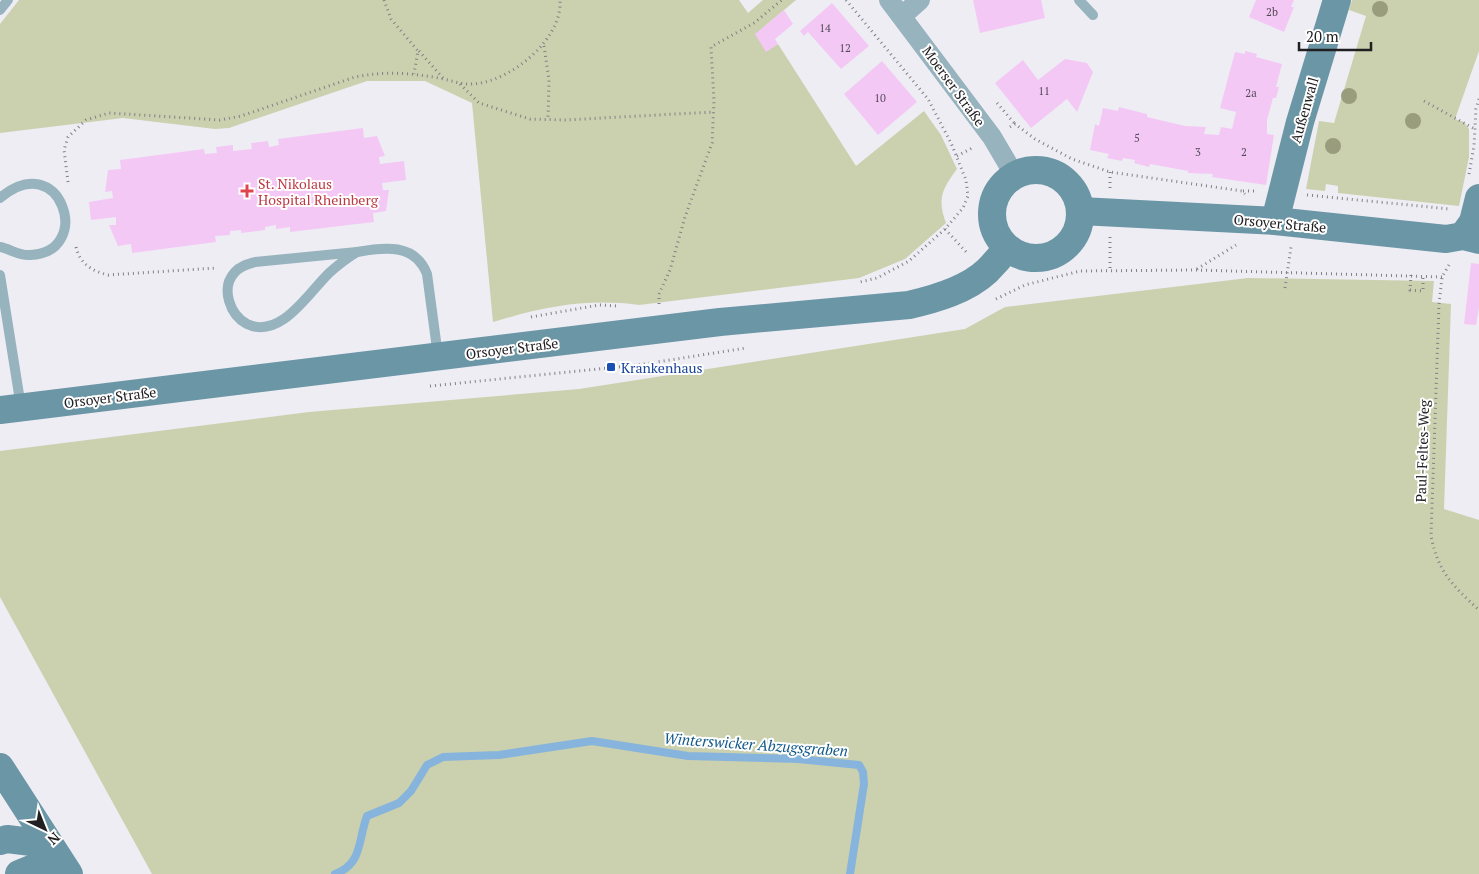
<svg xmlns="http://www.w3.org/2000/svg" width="1479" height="874" viewBox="0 0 1479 874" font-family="'PT Serif',serif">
<rect width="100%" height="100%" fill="#eeedf4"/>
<g fill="#cbd1ae">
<path d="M19 0H739L748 13 763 0H796L766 25V51L778 44 856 166 924 111 941 135 957 169C942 189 937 199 946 223L905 259 859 278 639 305C586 298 543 307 493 322L472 103 425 81H367L229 128 215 129 123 118 0 133V24Z"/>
<polygon points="1352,0 1479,0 1479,51 1455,119 1464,122 1469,129 1469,157 1459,206 1338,193 1338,186 1326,184 1325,191 1306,189 1319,121 1334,123 1366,16 1349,10"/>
<polygon points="1248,278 1434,281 1432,302 1451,304 1444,509 1479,520 1479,874 152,874 0,597 0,451 309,412 579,389 965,329 1005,307"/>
</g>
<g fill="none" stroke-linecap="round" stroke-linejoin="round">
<path stroke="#87b4dd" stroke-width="8" d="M335 874C363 864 358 839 367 816L399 803 411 791 427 765 443 757 499 755 592 741 688 756 798 759 859 765 863 772 864 784 850 874"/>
</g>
<g fill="#f4c8f5">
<polygon points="973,0 1041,0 1045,18 980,33"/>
<polygon points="1256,0 1294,0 1291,7 1294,7 1284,32 1249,17"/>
<polygon points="832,3 869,46 841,69 808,32 804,36 800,31"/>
<polygon points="784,10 793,24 775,39 778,44 766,52 755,34"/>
<polygon points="1245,51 1257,54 1256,57 1282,64 1276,87 1279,87 1276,98 1273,98 1267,120 1267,134 1274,135 1266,185 1212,177 1213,174 1188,173 1188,171 1150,164 1149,167 1134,163 1135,160 1123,158 1122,161 1107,158 1109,154 1090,150 1095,124 1099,126 1103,108 1118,111 1119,107 1147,114 1147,117 1185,126 1206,127 1204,134 1219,135 1221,127 1232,129 1236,112 1220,108 1235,52 1245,54"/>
<polygon points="1065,59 1087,63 1093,72 1077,112 1067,99 1031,128 995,83 1023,60 1038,80"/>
<polygon points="882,61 917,102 878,135 844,94"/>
<polygon points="363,128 364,138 377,136 385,156 379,157 380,164 404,161 406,180 382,183 383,190 389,190 386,211 373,213 374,222 290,232 290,227 276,229 276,225 265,227 265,230 241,233 241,230 230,231 230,235 215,236 216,242 132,253 131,244 118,246 109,225 116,225 116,217 91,220 89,202 113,198 112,191 105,192 108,170 121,169 120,160 204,149 205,154 217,153 216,147 233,145 233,151 252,149 251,143 268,141 269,147 279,145 278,139"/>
<polygon points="1471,263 1479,264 1479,307 1476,325 1464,324"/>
</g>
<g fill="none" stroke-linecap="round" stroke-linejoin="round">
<g stroke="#818186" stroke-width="3" stroke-dasharray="1 4" stroke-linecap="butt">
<polyline points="384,0 391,19 418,51 414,74"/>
<polyline points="846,0 928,99 951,143 966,180 968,196 963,208 945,229 909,261 877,278 860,282"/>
<polyline points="544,46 549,80 548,119"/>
<polyline points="419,51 443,78"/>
<polyline points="460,84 479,103 530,119 565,120 713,112"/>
<polyline points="1424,101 1473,128"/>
<polyline points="997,103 1015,124"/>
<polyline points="1010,127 1015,124 1035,139 1072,159 1110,172 1242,191 1245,194"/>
<polyline points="957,156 974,147"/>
<polyline points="1469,174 1474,146 1476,109 1479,99"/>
<path d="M68 182 64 150 68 137 86 120 109 113 220 120 241 116 355 77C385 71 410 73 439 78 451 80 461 85 473 84 510 82 563 39 560 0"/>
<polyline points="1110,188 1110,172"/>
<polyline points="1243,191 1256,191"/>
<polyline points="1307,195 1450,209"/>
<polyline points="945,229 968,254"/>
<polyline points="1110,237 1110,271"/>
<path d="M76 247C80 264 92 271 108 275L216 268"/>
<path d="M1449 265 1442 277 1439 304 1431 536C1438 572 1453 586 1479 610"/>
<polyline points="1197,269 1236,245"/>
<polyline points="1411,275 1410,290 1423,291 1423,276"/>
<polyline points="1285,288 1291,247"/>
<polyline points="996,299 1025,285 1080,271 1196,270 1442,277"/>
<polyline points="659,304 659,294 670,270 685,217 712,143 714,101 711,47 754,23 782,0"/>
<polyline points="531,317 599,305 618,306"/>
<polyline points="430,386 638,365 746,348"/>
</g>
<g stroke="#97b3be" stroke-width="10">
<polyline points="1079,0 1093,15"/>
<polyline points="0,10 8,0"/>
<path d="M0 198C61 146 95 253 30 255 20 256 10 249 0 247"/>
<path d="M357 252C347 258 338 265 329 273 309 292 281 340 247 324 230 315 220 288 235 272 240 266 248 264 255 262Z"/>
<path d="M357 252C384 247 415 243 427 274L438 356"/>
<polyline points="0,275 21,407"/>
</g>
<g stroke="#97b3be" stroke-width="20">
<polyline points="889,0 992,137 1015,176"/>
<polyline points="902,16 920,0"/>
</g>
<g stroke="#6b96a6" stroke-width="28">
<circle cx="1036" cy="214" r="44"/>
<polyline points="1080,211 1275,221 1446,239 1463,236 1479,240"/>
<polyline points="1275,221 1300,122 1337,0"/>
<polyline points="1463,236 1473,222 1479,198"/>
<path d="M0 410 720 322 909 305C935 299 967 290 987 271 994 264 1001 256 1007 248"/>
<polyline points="0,767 69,874"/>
<polyline points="0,841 7,839 48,844"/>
<polyline points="19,874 58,858"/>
</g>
</g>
<g fill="#999d7d">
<circle cx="1380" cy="9" r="8"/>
<circle cx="1349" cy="96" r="8"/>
<circle cx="1413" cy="121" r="8"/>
<circle cx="1333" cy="146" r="8"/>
</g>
<path fill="#e0444e" stroke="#fff" stroke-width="2" d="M244.5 183.5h5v5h5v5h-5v5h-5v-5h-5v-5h5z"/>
<rect fill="#1a4fb4" stroke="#fff" stroke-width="2" x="606" y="362" width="10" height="10" rx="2.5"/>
<g text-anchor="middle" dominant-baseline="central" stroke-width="4" stroke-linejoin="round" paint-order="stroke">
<g font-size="11" fill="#554a58">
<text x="1272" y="12">2b</text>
<text x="825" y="28">14</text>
<text x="845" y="48">12</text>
<text x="1044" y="91">11</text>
<text x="1251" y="93">2a</text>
<text x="880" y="98">10</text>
<text x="1137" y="138">5</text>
<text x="1198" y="152">3</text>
<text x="1244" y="152">2</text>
</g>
<g font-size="14" fill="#202023" stroke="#fff">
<text transform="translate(954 86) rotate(54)">Moerser Straße</text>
<text transform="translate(1304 110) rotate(-74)">Außenwall</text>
<text transform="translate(1280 223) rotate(5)">Orsoyer Straße</text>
<text transform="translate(512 348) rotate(-7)">Orsoyer Straße</text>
<text transform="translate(110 397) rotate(-7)">Orsoyer Straße</text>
<text transform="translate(1422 451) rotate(-88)">Paul-Feltes-Weg</text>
</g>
<g font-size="14" fill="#be3a42" stroke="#fff" text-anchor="start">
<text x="258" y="183">St. Nikolaus<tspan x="258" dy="16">Hospital Rheinberg</tspan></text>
</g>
<g font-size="14" fill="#164399" stroke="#fff" text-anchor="start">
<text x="621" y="367">Krankenhaus</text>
</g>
<g font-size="15" font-style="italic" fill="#10588a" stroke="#fff">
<text transform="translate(756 744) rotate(4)">Winterswicker Abzugsgraben</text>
</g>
</g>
<g transform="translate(45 829) rotate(137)" stroke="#ffffff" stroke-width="4" paint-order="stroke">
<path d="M0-4L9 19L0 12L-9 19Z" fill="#202023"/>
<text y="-8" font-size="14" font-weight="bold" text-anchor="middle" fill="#202023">N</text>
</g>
<path d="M1299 42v8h72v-8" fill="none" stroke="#202023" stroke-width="2.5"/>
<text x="1306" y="42" font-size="15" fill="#202023" stroke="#ffffff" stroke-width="4" paint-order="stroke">20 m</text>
</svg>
